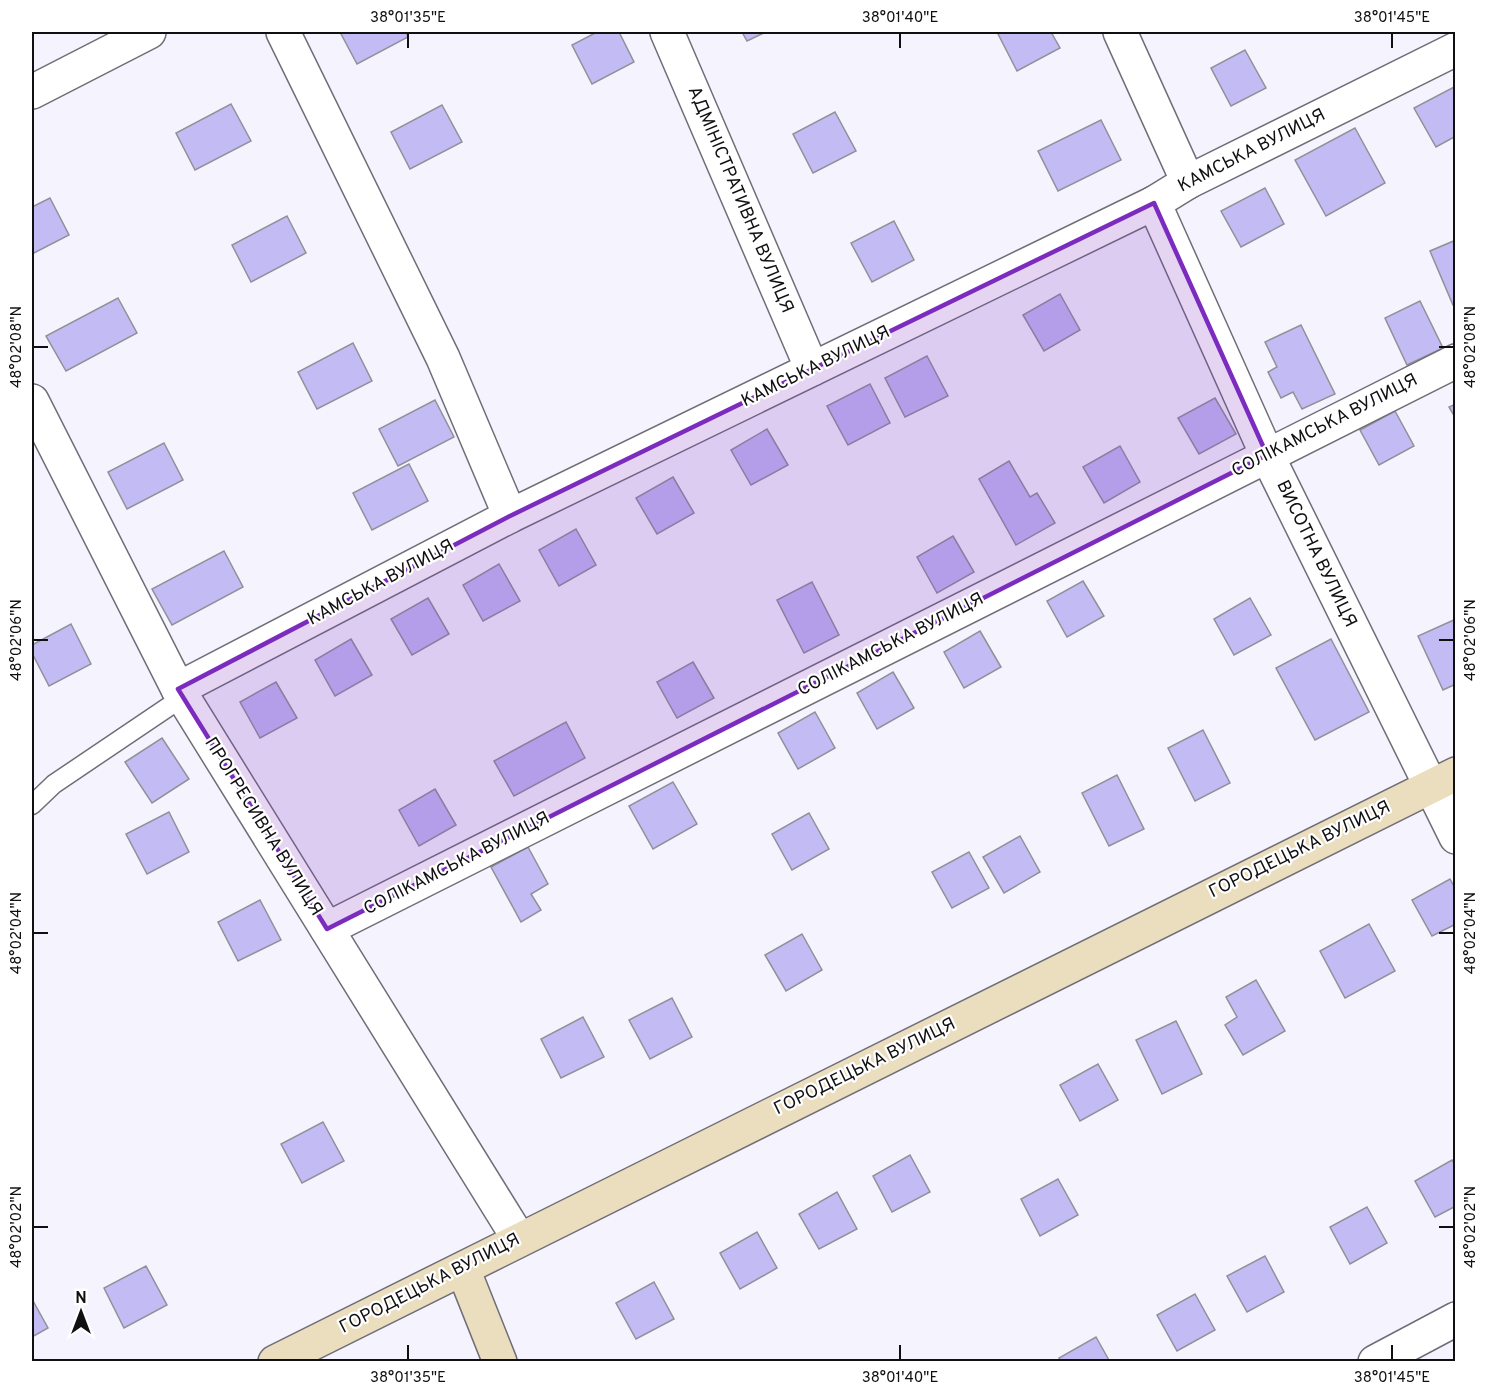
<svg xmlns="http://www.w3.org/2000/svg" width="1487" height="1393" viewBox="0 0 1487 1393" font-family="Overpass,sans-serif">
<rect width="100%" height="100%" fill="#f5f4fe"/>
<g fill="#c3bbf4" stroke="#919099" stroke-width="1.5">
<polygon points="340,32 406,32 408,37 357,64"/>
<polygon points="597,32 619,32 634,62 592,84 572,45"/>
<polygon points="742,32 766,32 747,41"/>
<polygon points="997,32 1051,32 1060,48 1017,71"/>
<polygon points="1245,50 1266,88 1231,106 1211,68"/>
<polygon points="1456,86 1456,136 1436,147 1414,108"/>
<polygon points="231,104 251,141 195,170 176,133"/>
<polygon points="442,105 462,142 410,169 391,132"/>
<polygon points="835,112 856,151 813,173 793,134"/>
<polygon points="1101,120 1121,160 1058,191 1038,151"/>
<polygon points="1355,128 1385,183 1326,216 1295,160"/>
<polygon points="1265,188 1284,224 1241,247 1221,211"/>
<polygon points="50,198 69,235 32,254 32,207"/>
<polygon points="287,216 306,253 251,282 232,245"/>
<polygon points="894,221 914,260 872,282 851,243"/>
<polygon points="1456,240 1456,304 1453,305 1430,251"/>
<polygon points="1060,294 1080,330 1044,351 1023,315"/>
<polygon points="118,298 137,333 66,371 46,336"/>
<polygon points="1420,301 1443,348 1407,365 1385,318"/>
<polygon points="1301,325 1335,394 1302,409 1293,392 1281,398 1268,372 1277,367 1265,342"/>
<polygon points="353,343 372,381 317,409 298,372"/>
<polygon points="927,356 948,396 905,417 885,378"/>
<polygon points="870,384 890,423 848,445 827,406"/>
<polygon points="1215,398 1236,434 1199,454 1178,418"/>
<polygon points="435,400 454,437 398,466 379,429"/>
<polygon points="1456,404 1456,419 1449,407"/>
<polygon points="1395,411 1414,446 1379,465 1360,430"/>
<polygon points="767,429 788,465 751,485 731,450"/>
<polygon points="164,443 183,480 127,509 108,472"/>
<polygon points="1120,446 1140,482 1104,503 1083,467"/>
<polygon points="1009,461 1030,497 1037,493 1055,523 1016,545 979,479"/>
<polygon points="409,464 428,501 372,530 353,493"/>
<polygon points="673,477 694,513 657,534 636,498"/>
<polygon points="576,529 596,565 559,586 539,550"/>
<polygon points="953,536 974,572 937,593 917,557"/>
<polygon points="224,551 243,587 172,625 152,589"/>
<polygon points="499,564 520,601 483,621 463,585"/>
<polygon points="1083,581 1104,616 1067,637 1047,601"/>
<polygon points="812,582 839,635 804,653 777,600"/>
<polygon points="428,598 449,634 412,655 391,619"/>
<polygon points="1250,598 1271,635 1234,655 1214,619"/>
<polygon points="1456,619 1456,684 1443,690 1418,636"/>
<polygon points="71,624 91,664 49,686 32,653 32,645"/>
<polygon points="980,631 1001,667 964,688 944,652"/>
<polygon points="351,639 372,675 335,696 315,660"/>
<polygon points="1331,639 1369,712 1315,740 1276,668"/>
<polygon points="693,662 714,698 677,718 657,682"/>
<polygon points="893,672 914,708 877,729 857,693"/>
<polygon points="276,682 297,718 260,738 240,702"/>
<polygon points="815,712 835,748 798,769 778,733"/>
<polygon points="566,722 585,758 514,796 494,761"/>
<polygon points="1203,730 1230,783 1195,801 1168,748"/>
<polygon points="162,738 189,779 152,803 125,762"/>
<polygon points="1117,775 1144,829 1109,846 1082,793"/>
<polygon points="673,782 697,824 653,849 629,806"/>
<polygon points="435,789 456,825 419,846 399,810"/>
<polygon points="169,812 189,852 147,874 126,834"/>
<polygon points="809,813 829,849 792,870 772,834"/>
<polygon points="1020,836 1040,872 1004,893 983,857"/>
<polygon points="528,847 548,884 531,894 541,910 521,922 491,867"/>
<polygon points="969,852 989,888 952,908 932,872"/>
<polygon points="1450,879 1456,890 1456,924 1432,936 1412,900"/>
<polygon points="260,900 281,940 238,961 218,922"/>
<polygon points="1369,924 1395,971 1345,998 1320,951"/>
<polygon points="802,934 822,970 786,991 765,955"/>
<polygon points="1256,980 1285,1031 1243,1055 1225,1025 1237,1017 1226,997"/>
<polygon points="672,998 692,1037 650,1059 629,1020"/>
<polygon points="583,1017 604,1057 561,1078 541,1039"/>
<polygon points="1176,1021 1202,1074 1162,1094 1136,1040"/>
<polygon points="1098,1064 1118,1100 1080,1121 1060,1085"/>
<polygon points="323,1122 344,1161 302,1183 281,1144"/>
<polygon points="910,1155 930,1192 892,1212 873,1176"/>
<polygon points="1452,1160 1456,1166 1456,1206 1435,1217 1415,1181"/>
<polygon points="1058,1179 1078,1215 1040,1236 1021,1199"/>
<polygon points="837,1192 857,1229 819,1249 799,1214"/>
<polygon points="1367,1207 1387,1243 1350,1264 1330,1227"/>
<polygon points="757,1232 777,1268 740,1289 720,1253"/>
<polygon points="1265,1256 1284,1292 1247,1312 1227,1276"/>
<polygon points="146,1266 167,1305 124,1328 104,1288"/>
<polygon points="654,1282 674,1319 636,1339 616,1303"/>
<polygon points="1195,1294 1215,1330 1177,1351 1157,1315"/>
<polygon points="32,1299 48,1328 32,1337"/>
<polygon points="1096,1337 1110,1362 1061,1362 1059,1358"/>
</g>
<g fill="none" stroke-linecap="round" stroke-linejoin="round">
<g stroke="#6f6e77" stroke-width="21">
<polyline id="lane" points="32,805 54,784 183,697"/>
</g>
<g stroke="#6f6e77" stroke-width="36">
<g id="street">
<polyline points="283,32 443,358 510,516"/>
<polyline points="667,32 812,369"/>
<polyline points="1120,32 1188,182"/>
<polyline points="32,92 149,32"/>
<polyline points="1154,203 1267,455 1456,837"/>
<polyline points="32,401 178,689 519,1239"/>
<polyline points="178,689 510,516 1154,203 1188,182 1456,49"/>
<polyline points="327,929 1456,361"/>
<polyline points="1375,1362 1456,1319"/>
</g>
</g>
<g stroke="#6f6e77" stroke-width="36">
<g id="secondary">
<polyline points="463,1269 500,1362"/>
<polyline points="275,1362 1456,774"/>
</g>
</g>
<use href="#lane" stroke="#fff" stroke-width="18"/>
<use href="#street" stroke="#fff" stroke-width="33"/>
<use href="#secondary" stroke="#ebdebe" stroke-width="33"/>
</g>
<path fill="#7b2cbf" fill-opacity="0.2" stroke="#7b2cbf" stroke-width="4.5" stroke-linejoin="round" d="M1154 203 1267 455 327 929 178 689 510 516Z"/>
<path fill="none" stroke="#101013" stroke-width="2" d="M408 33V48M900 33V48M1392 33V48M33 347H48M1439 347H1454M33 640H48M1439 640H1454M33 933H48M1439 933H1454M33 1227H48M1439 1227H1454M408 1345V1360M900 1345V1360M1392 1345V1360"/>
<g text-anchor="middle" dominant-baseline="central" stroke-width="4.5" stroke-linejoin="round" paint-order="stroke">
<g font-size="18" fill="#101013" stroke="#fff">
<text transform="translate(1252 151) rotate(-27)">КАМСЬКА ВУЛИЦЯ</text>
<text transform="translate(740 200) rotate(67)">АДМІНІСТРАТИВНА ВУЛИЦЯ</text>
<text transform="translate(816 367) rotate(-26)">КАМСЬКА ВУЛИЦЯ</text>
<text transform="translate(1325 426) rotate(-27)">СОЛІКАМСЬКА ВУЛИЦЯ</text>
<text transform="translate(1316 554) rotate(64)">ВИСОТНА ВУЛИЦЯ</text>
<text transform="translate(381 583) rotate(-28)">КАМСЬКА ВУЛИЦЯ</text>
<text transform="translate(891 645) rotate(-27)">СОЛІКАМСЬКА ВУЛИЦЯ</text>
<text transform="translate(263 827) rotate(58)">ПРОГРЕСИВНА ВУЛИЦЯ</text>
<text transform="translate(1300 850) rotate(-26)">ГОРОДЕЦЬКА ВУЛИЦЯ</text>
<text transform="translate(457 864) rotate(-27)">СОЛІКАМСЬКА ВУЛИЦЯ</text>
<text transform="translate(865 1067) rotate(-26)">ГОРОДЕЦЬКА ВУЛИЦЯ</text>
<text transform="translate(430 1284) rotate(-27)">ГОРОДЕЦЬКА ВУЛИЦЯ</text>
</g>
</g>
<rect width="1487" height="1393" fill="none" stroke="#ffffff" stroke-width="66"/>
<g transform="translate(81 1312)" stroke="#ffffff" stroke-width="4.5" paint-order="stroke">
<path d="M0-4.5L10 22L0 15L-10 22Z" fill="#101013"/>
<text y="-9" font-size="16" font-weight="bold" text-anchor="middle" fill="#101013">N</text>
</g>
<rect x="33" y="33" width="1421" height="1327" fill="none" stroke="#101013" stroke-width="2"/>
<g font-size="15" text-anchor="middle" fill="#101013">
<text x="408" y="22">38°01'35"E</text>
<text x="900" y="22">38°01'40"E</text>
<text x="1392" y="22">38°01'45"E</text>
<text transform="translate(16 347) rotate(-90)" y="5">48°02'08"N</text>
<text transform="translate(1470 347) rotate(-90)" y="5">48°02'08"N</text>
<text transform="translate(16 640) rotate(-90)" y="5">48°02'06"N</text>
<text transform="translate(1470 640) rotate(-90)" y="5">48°02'06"N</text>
<text transform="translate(16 933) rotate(-90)" y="5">48°02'04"N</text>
<text transform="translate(1470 933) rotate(-90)" y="5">48°02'04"N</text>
<text transform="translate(16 1227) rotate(-90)" y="5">48°02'02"N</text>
<text transform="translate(1470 1227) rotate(-90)" y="5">48°02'02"N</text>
<text x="408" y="1382">38°01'35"E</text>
<text x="900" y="1382">38°01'40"E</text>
<text x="1392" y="1382">38°01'45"E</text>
</g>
</svg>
